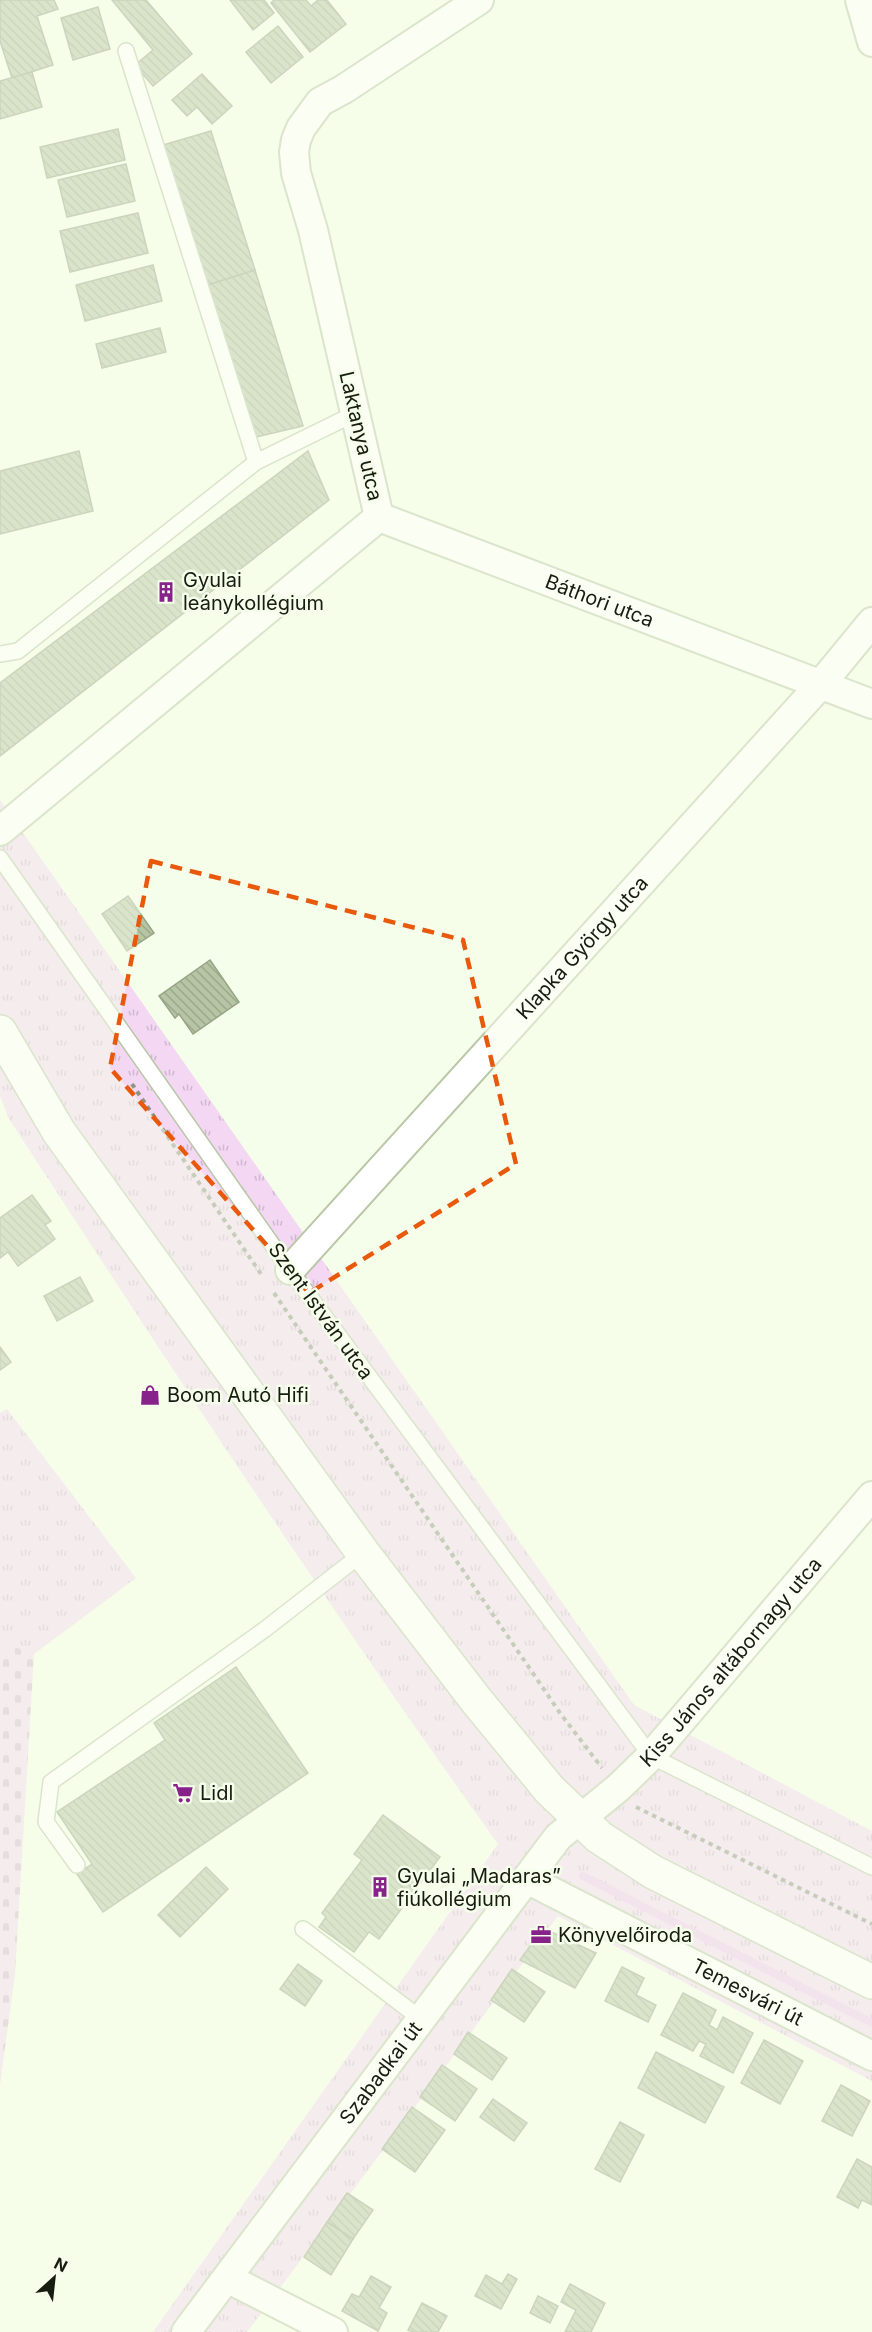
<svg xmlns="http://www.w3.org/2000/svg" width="872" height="2332" viewBox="0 0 872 2332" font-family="Inter,sans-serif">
<defs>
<pattern id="grass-tufts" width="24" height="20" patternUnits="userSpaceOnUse" patternTransform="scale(1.5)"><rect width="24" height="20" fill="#f3d7f3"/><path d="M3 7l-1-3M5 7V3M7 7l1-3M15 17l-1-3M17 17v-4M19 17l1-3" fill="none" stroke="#d0b8cf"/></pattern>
<pattern id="cemetery-stones" width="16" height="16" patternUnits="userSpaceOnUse" patternTransform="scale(1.5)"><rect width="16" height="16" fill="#f3d7f3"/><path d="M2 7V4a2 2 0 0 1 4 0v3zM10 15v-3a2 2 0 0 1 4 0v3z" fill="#d0b8cf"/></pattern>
<pattern id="building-back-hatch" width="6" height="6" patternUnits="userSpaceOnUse" patternTransform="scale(1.5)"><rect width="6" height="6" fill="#b6c5a4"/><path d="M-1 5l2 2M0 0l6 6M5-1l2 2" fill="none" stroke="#9ca98c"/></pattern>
</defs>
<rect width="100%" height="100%" fill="#f5feea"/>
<g fill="url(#grass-tufts)">
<path d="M0 800 634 1705 872 1831V2081L558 1916 247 2332H153L498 1844C328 1607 168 1363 9 1119L0 1096Z"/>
<polygon points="7,1409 136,1578 34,1654 0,1642 0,1413"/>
</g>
<polygon fill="url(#cemetery-stones)" points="0,1642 34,1654 15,1974 0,2085"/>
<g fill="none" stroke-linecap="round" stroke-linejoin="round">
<polyline stroke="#f0c3f0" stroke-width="8" points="583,1876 872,2023"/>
</g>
<g fill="url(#building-back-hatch)" stroke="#97a585" stroke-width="1.5">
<polygon points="0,0 54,0 58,9 37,16 53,65 12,78 0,41"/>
<polygon points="112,0 146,0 192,54 153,86 135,65 153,50"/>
<polygon points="230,0 264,0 274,13 253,30"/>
<polygon points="274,0 306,0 311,6 318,0 327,0 346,24 310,52 271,3"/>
<polygon points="98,7 110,49 73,60 61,18"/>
<polygon points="278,26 303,57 271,83 246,52"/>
<polygon points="32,72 42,107 0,119 0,81"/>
<polygon points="202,74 232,106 212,124 197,107 187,116 172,100"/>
<polygon points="118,129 125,160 47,178 40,147"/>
<polygon points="211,131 255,270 208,285 163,145"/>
<polygon points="126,164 135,201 67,217 58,180"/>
<polygon points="138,213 148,253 70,272 60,231"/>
<polygon points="153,265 162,301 85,321 76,285"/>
<polygon points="255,270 303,426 252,438 208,285"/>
<polygon points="160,328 166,352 102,368 96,344"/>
<polygon points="79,451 93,511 0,534 0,471"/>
<polygon points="308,451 329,500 0,756 0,683"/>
<polygon points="128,896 154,933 127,951 102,914"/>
<polygon points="210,960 239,1002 193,1034 179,1014 175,1018 159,996"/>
<polygon points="32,1195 51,1221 45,1225 55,1239 18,1266 8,1252 0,1258 0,1218"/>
<polygon points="80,1277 93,1301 57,1321 44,1296"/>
<polygon points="0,1347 11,1362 0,1370"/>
<polygon points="236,1667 308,1773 103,1912 77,1874 92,1864 57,1812 165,1740 154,1723"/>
<polygon points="383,1815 440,1857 379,1939 369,1932 354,1952 319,1927 326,1917 322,1913 362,1860 354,1854"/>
<polygon points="206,1867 228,1889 180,1937 158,1915"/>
<polygon points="543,1928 596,1953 575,1988 520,1960"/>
<polygon points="298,1964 322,1981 305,2006 280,1989"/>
<polygon points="622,1967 644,1978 636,1995 656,2005 648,2022 605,2001"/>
<polygon points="512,1969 545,1992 524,2022 491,2000"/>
<polygon points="683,1993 716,2010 709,2025 717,2030 723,2017 753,2033 733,2073 700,2056 706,2044 699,2041 693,2051 661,2035"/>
<polygon points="468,2032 507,2058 492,2080 454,2054"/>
<polygon points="764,2040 803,2061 780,2104 741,2083"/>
<polygon points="656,2052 724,2087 705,2123 638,2088"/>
<polygon points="442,2065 477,2089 455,2121 420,2097"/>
<polygon points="841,2085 870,2101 852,2136 822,2121"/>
<polygon points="493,2099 527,2123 514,2141 480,2117"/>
<polygon points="412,2107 445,2130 415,2172 382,2149"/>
<polygon points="620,2122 644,2135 620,2182 595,2169"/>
<polygon points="857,2159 872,2167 872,2205 862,2200 858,2208 837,2197"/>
<polygon points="347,2193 373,2210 353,2239 327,2222"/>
<polygon points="327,2222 353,2239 331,2275 304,2257"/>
<polygon points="508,2274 517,2279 501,2309 475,2296 486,2275 502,2284"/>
<polygon points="371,2276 391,2287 379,2308 387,2313 378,2331 342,2311 352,2294 359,2297"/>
<polygon points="570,2284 605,2303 591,2332 565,2332 576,2310 561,2302"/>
<polygon points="538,2296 558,2306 550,2323 530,2313"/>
<polygon points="422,2303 447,2316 438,2332 413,2332 408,2330"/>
</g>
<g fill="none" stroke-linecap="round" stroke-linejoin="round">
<g stroke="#b9c7a7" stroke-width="18">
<g id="lane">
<polyline points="126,51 256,462"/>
<polyline points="0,654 18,651 256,462 356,413"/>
<polyline points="0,858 290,1270 651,1756 872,1867"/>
<polyline points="77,1865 46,1822 51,1782 264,1630 363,1553"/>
<polyline points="303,1929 421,2019"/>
</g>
</g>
<g stroke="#b9c7a7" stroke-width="32">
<g id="street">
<polyline points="860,0 872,42"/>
<path id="s1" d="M379 517 872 704"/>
<polyline points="0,831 379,517 313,230 296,173 294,152 296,140 301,128 320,102 344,89 479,0"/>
<path id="s2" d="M290 1270 821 684 872 622"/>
<path id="s3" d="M527 1879 872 2056"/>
<polyline points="227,2278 333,2332"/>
<path id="s4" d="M186 2332 558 1837 618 1788 651 1756 872 1496"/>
</g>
</g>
<g stroke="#b9c7a7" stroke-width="36">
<polyline id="secondary" points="0,1032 59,1132 363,1553 476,1700 549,1789 599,1837 653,1872 872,1982"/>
</g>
<g stroke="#8d9484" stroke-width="4" stroke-dasharray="4.5 4.5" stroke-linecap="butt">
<polyline points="132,1084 263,1277"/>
<polyline points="274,1293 560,1713 602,1768"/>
<polyline points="636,1807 872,1924"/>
</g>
<use href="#lane" stroke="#fff" stroke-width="15"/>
<use href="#street" stroke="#fff" stroke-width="28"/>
<use href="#secondary" stroke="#fff" stroke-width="33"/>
</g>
<path d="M0 0H872V2332H0ZM151 861 463 940 516 1164 309 1293 110 1068Z" fill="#f5feea" fill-opacity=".55" fill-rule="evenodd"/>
<path fill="none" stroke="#e8590c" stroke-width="4.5" stroke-dasharray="12 8" stroke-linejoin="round" d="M151 861 463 940 516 1164 309 1293 110 1068Z"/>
<defs>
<g id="building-bare" transform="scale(1.62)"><path d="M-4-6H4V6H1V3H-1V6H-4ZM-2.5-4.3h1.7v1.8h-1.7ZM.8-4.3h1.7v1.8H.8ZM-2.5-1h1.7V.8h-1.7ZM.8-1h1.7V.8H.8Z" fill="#86228a" stroke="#f5feea" stroke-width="2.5" paint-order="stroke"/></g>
<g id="shop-bare" transform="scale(1.62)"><path d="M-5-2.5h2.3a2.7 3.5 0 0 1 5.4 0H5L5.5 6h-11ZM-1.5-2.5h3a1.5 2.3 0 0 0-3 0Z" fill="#86228a" stroke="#f5feea" stroke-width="2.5" paint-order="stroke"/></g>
<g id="supermarket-bare" transform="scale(1.62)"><path d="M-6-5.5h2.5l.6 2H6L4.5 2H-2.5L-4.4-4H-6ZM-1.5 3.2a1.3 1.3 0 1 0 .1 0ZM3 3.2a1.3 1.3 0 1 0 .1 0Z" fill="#86228a" stroke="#f5feea" stroke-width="2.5" paint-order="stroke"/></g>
<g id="office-bare" transform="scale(1.62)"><path d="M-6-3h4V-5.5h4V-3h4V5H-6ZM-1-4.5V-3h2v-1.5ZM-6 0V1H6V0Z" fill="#86228a" stroke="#f5feea" stroke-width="2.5" paint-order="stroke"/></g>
</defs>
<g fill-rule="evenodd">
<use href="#building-bare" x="166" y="592"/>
<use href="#shop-bare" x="150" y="1395"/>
<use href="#supermarket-bare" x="183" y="1793"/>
<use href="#building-bare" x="380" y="1887"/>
<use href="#office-bare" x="541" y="1935"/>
</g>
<g text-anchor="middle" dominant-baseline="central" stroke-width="5" stroke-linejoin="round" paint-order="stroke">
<g font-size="20" fill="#171c10" stroke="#f5feea">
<text transform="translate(361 436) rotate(77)">Laktanya utca</text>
<text stroke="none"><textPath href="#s1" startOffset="236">Báthori utca</textPath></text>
<text stroke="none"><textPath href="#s2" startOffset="435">Klapka György utca</textPath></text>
<text transform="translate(321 1311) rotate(54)">Szent István utca</text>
<text stroke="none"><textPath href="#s4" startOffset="866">Kiss János altábornagy utca</textPath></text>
<text stroke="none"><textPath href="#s3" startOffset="248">Temesvári út</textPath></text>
<text stroke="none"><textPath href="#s4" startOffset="324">Szabadkai út</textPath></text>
</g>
<g font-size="20" fill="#171c10" stroke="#f5feea" text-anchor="start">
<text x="183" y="580">Gyulai<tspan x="183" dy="23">leánykollégium</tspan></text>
<text x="167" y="1395">Boom Autó Hifi</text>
<text x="200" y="1793">Lidl</text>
<text x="397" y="1876">Gyulai „Madaras”<tspan x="397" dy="23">fiúkollégium</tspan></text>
<text x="558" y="1935">Könyvelőiroda</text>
</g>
</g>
<g transform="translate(54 2278) rotate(27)" stroke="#f5feea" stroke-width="4.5" paint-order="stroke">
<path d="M0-4.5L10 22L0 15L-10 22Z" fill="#171c10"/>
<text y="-9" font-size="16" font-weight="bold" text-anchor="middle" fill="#171c10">N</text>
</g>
</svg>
